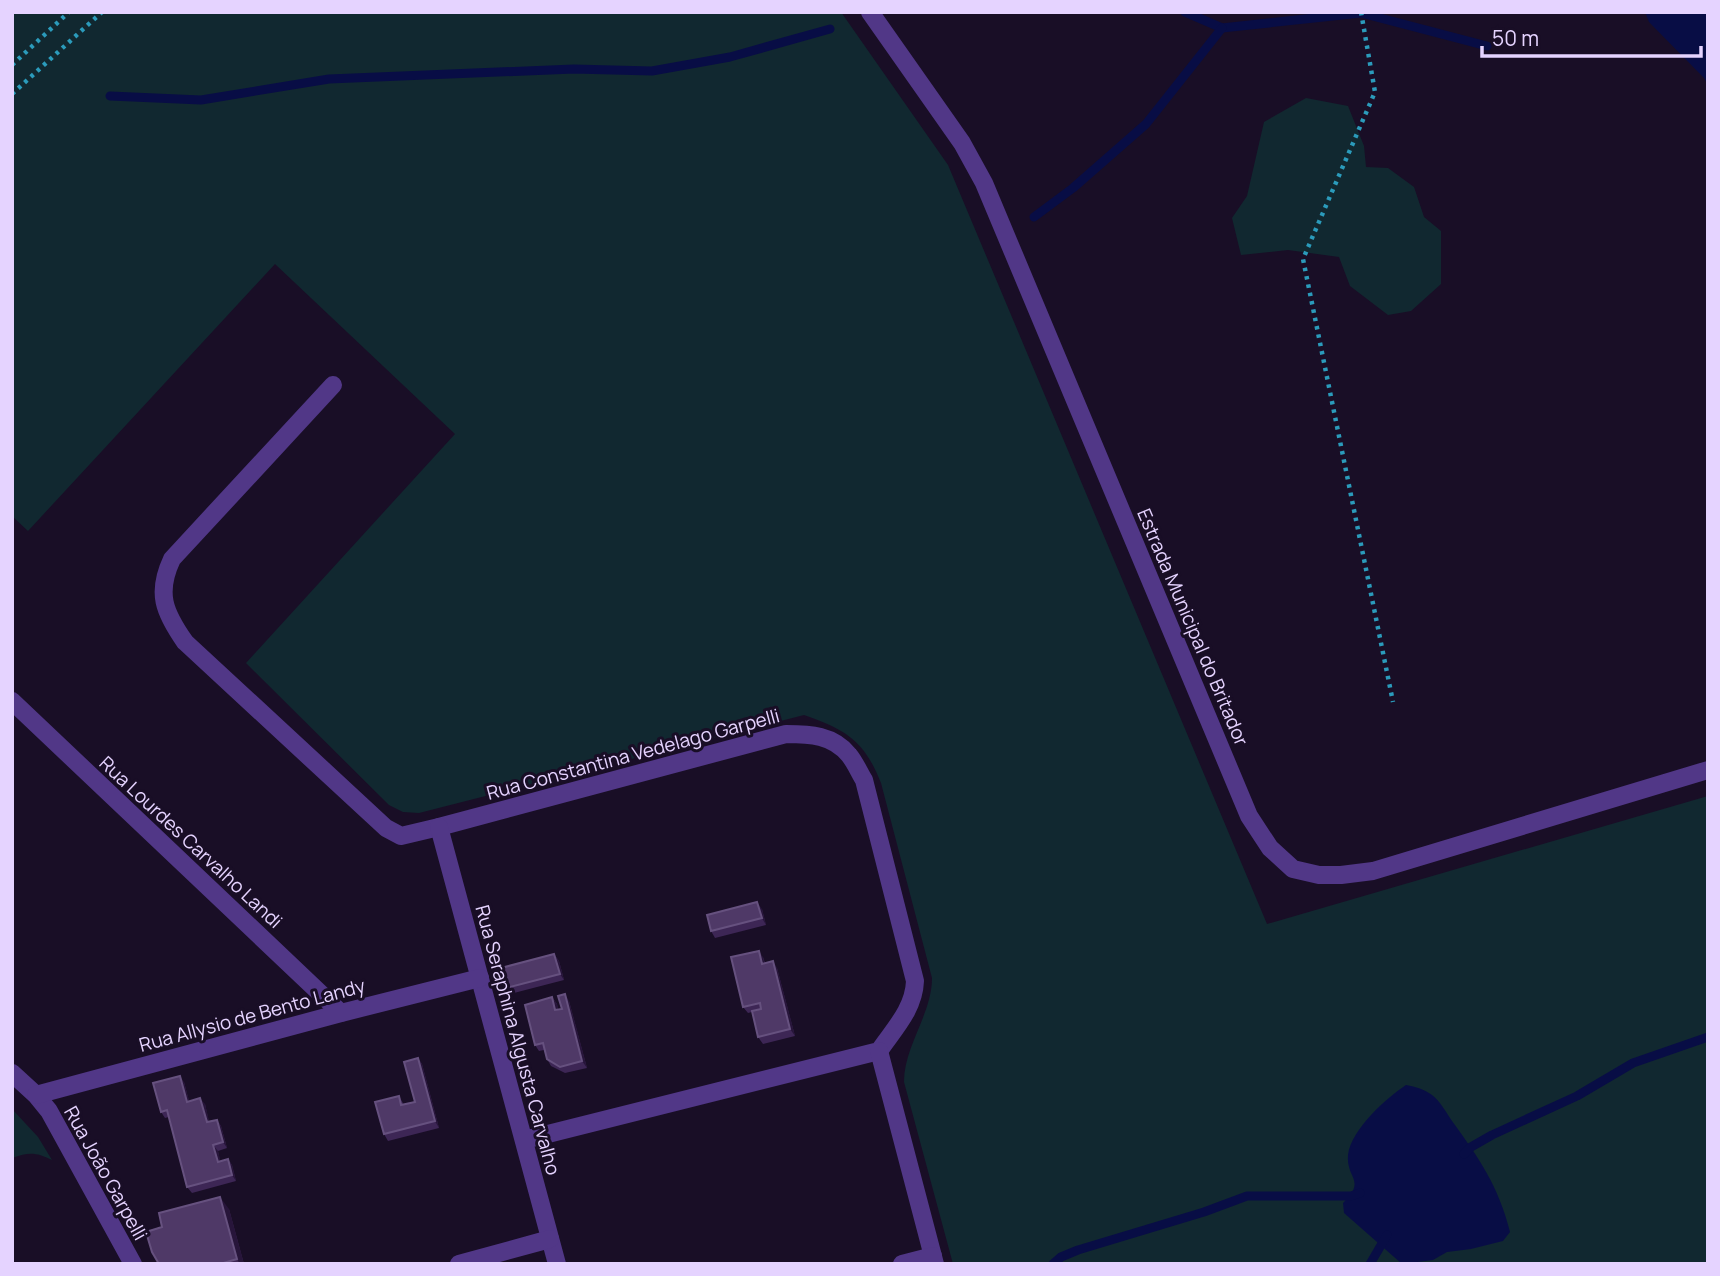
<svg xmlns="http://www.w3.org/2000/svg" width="1720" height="1276" viewBox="0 0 1720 1276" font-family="Manrope,sans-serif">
<rect width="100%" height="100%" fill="#190e26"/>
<g fill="#112830">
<path d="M12 12H841L948 165 1267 924 1708 796V1264H953L904 1082C904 1046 932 1014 932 978L881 783C864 740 846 730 804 715L419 813 403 812 389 805 246 663 455 434 275 264 28 531 12 516Z"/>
<polygon points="1306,98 1348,106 1364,146 1366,167 1388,168 1414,187 1424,217 1441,231 1441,284 1411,311 1388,315 1350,286 1339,257 1288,250 1241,255 1232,218 1247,196 1264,122"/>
<path d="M12 1109 38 1137 52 1160C36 1152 29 1152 12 1158Z"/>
</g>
<g fill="#080d45">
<polygon points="1645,12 1708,12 1708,85 1704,78 1649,22"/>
<path d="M1406 1085C1416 1087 1424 1089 1432 1095 1440 1101 1446 1112 1452 1121 1479 1158 1499 1187 1510 1232L1503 1241 1471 1249 1447 1252 1433 1260 1402 1264 1344 1213 1343 1203C1367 1180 1346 1179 1348 1155 1351 1130 1386 1098 1406 1085Z"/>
</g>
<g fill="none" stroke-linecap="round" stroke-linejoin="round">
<g stroke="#080d45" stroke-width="9">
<polyline points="1185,12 1222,28 1361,13 1487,46"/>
<polyline points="110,96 201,100 329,79 574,69 652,71 730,57 830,29"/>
<polyline points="1034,217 1073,188 1146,124 1222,28"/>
<polyline points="1464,1154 1471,1147 1492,1135 1577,1096 1633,1063 1708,1037"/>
<polyline points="1053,1264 1061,1257 1078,1250 1204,1212 1247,1196 1351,1196 1360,1193"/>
<polyline points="1370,1264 1387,1235"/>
</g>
<g stroke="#2b9bbb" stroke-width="4.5" stroke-dasharray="3.5 5" stroke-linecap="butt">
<polyline points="1361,12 1375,92 1303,259 1393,702"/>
<polyline points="12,65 69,12"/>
<polyline points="12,94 102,12"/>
</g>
<g stroke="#513787" stroke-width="18">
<polyline points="870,12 962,143 984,183 1249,816 1270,848 1293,869 1319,875 1341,875 1373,871 1708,770"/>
<path d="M333 385 172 559C156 593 164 612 185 642L386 828 401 836 439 827 786 734C810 734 833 735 849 755 855 762 859 772 864 780L915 981C914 1009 894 1029 879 1051L524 1140"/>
<polyline points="12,701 341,1013"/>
<polyline points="439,827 557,1264"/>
<polyline points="879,1051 935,1264"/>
<polyline points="12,1073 36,1095 49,1111 133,1264"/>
<polyline points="36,1095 341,1013 480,978"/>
<polyline points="459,1264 550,1239"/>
<polyline points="902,1264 933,1256"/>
</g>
</g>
<g fill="#3d2655">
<polygon points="762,909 766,925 715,938 711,931"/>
<polygon points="554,954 559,961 564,980 510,994 506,988"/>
<polygon points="763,957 765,963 777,968 795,1036 763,1044 758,1037 752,1012 748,1013 743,1007"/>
<polygon points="552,997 557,1004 558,1010 562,1009 569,1001 587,1068 565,1073 551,1066 547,1059 544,1050 539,1051 535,1045"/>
<polygon points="418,1058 422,1064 439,1128 388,1141 384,1134 399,1096 404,1105 415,1102"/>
<polygon points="184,1082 189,1101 205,1104 209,1122 217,1120 221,1126 227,1148 218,1151 220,1161 228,1159 232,1165 236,1181 192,1193 187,1187 169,1117 165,1118 161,1112"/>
<polygon points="229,1209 244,1264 159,1264"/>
</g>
<g fill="#27153a">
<polygon points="757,902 762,909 766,925 762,918"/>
<polygon points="759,951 763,957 766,970 762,964"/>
<polygon points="554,954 559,961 564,980 560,974"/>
<polygon points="773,961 777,968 795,1036 790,1029"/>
<polygon points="565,994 569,1001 587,1068 582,1061"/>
<polygon points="552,997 557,1004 560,1017 555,1010"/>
<polygon points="418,1058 422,1064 439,1128 435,1121"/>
<polygon points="180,1076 184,1082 191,1108 187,1102"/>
<polygon points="200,1098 205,1104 211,1129 207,1122"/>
<polygon points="217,1120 221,1126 227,1148 223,1142"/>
<polygon points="213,1145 218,1151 222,1168 218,1162"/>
<polygon points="228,1159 232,1165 236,1181 232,1175"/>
<polygon points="220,1197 229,1209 244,1264 240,1264 237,1259"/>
</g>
<g fill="#4f3967" stroke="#66517f" stroke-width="2">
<polygon points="757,902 762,918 711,931 707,915"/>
<polygon points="759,951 762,964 773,961 790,1029 758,1037 752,1011 761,1009 760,1003 743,1007 731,957"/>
<polygon points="554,954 560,974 506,988 501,968"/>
<polygon points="565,994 582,1061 560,1067 547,1059 543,1043 535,1045 525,1005 552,997 555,1010 562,1009 558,996"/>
<polygon points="418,1058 435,1121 384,1134 375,1102 399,1096 401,1105 415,1102 404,1062"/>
<polygon points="180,1076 187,1102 200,1098 207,1122 217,1120 223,1142 213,1145 218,1162 228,1159 232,1175 187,1187 167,1110 161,1112 153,1083"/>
<polygon points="220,1197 237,1259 220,1264 159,1264 152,1252 146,1232 162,1227 159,1213"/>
</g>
<g text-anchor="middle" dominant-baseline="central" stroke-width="6" stroke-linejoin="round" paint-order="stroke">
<g font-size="19" fill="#e5d3ff" stroke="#190e26">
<text transform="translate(1193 627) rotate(67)">Estrada Municipal do Britador</text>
<text transform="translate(633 754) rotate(-15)">Rua Constantina Vedelago Garpelli</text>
<text transform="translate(191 842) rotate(43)">Rua Lourdes Carvalho Landi</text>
<text transform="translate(252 1015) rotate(-15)">Rua Allysio de Bento Landy</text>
<text transform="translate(518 1040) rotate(75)">Rua Seraphina Algusta Carvalho</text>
<text transform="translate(106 1173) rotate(61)">Rua João Garpelli</text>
</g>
</g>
<rect width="1720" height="1276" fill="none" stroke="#e5d3ff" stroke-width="28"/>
<path d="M1482 46v10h219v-10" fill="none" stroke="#e5d3ff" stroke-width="3.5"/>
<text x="1492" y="46" font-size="21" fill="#e5d3ff" stroke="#190e26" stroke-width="5" paint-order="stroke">50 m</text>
</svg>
